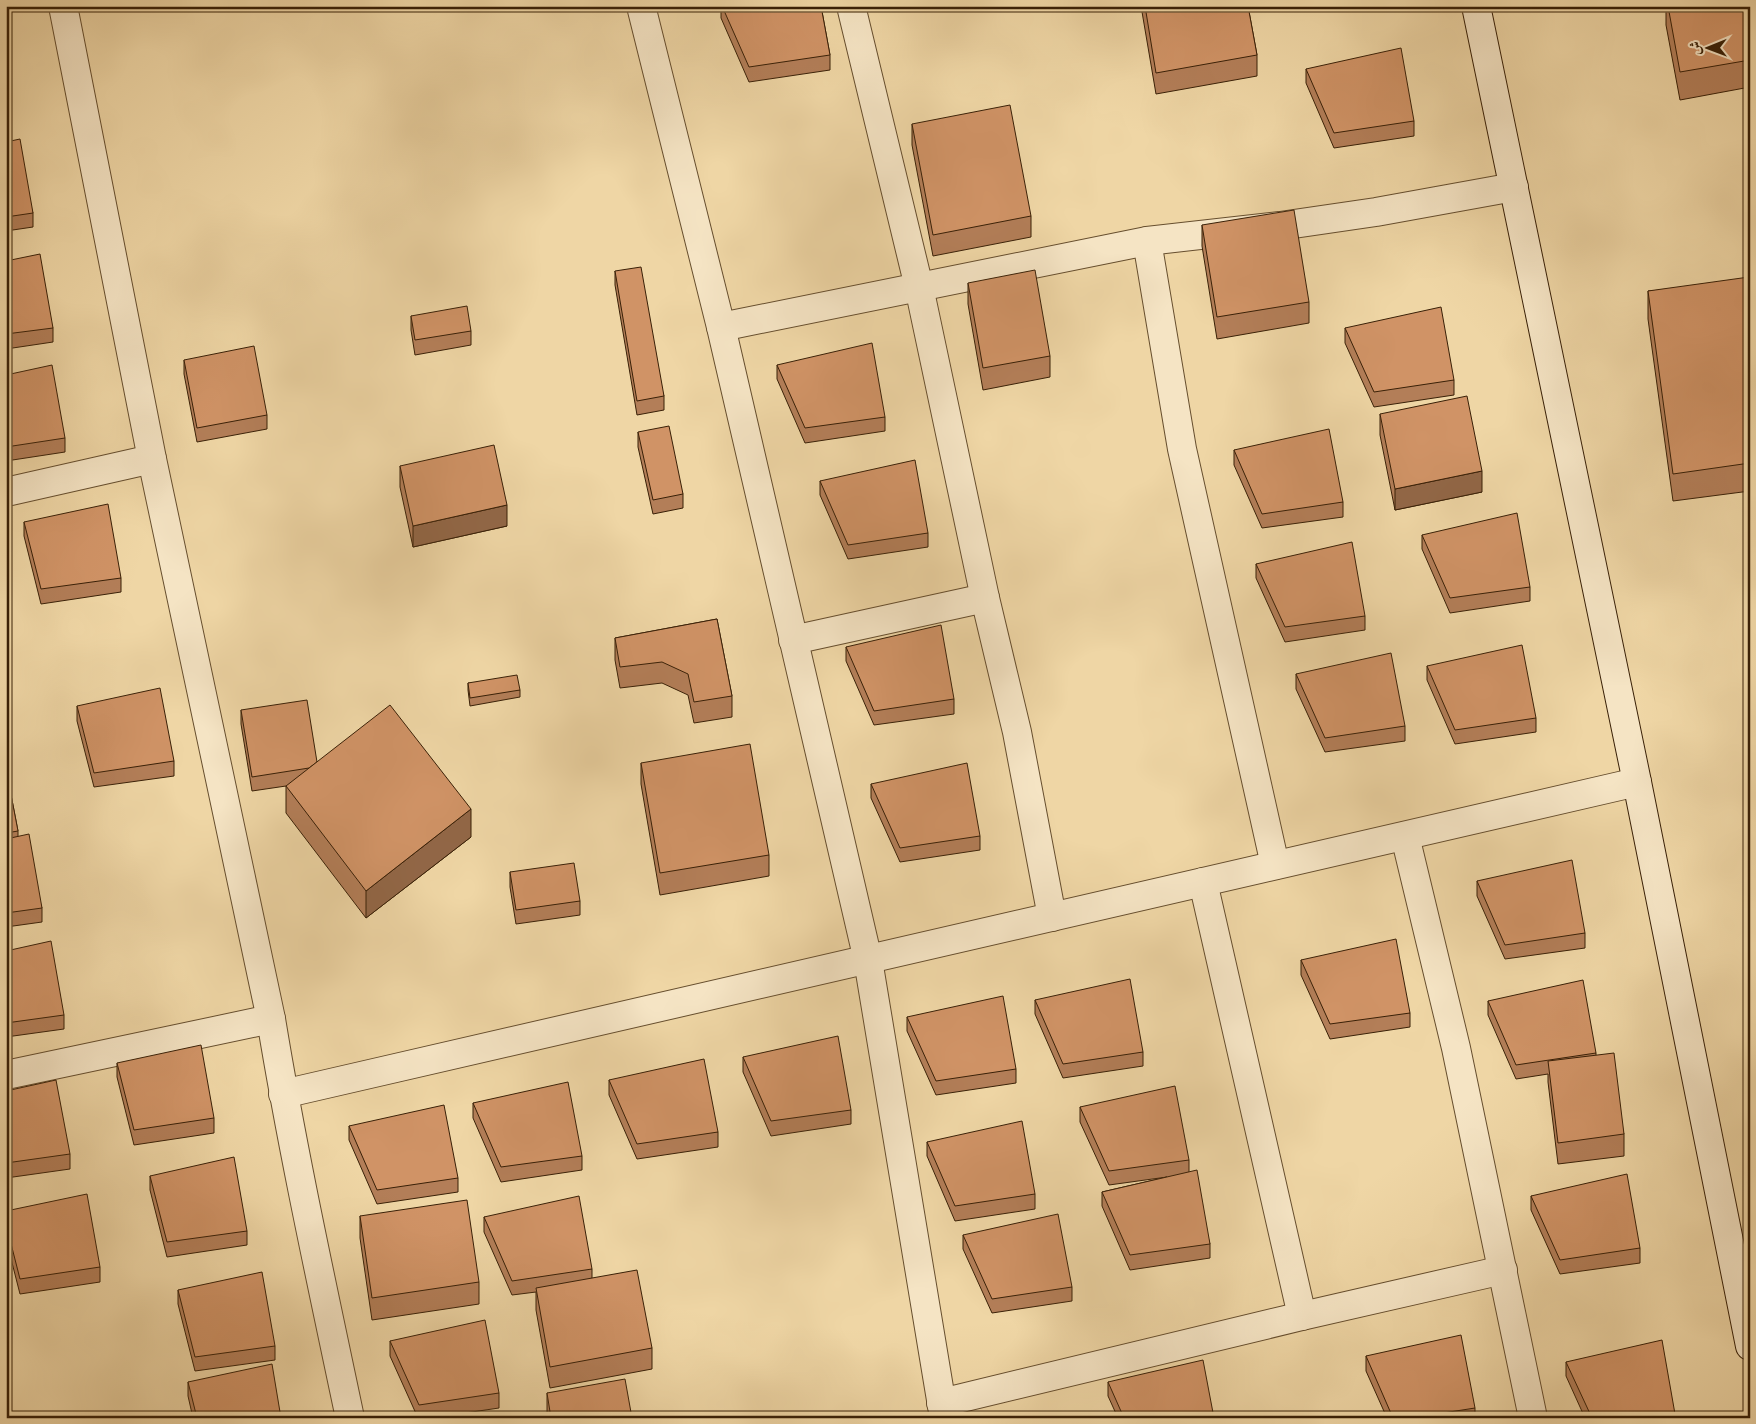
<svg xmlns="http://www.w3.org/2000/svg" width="1756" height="1424" viewBox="0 0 1756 1424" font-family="'Sorts Mill Goudy',Amiri,serif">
<rect width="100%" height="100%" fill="#efd6a5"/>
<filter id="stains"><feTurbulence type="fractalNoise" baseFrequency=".004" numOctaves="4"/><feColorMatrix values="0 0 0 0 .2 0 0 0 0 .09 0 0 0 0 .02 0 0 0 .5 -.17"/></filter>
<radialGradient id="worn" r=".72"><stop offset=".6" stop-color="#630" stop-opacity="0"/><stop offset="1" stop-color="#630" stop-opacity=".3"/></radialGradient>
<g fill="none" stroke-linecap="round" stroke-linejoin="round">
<g stroke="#664e2e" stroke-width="30">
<g id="street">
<path d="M63 6 152 459 271 1019C293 1153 322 1285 350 1418"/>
<polyline points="641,6 721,327 868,960 944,1418"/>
<polyline points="851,6 919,287 985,598 1017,732 1052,917"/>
<polyline points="1147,241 1182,449 1275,865"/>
<polyline points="721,327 1147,241 1280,226 1376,212 1514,187"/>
<polyline points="6,492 152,459"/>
<polyline points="793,640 985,598"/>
<polyline points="1405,836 1456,1048 1533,1418"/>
<polyline points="1203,882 1302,1316"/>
<polyline points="6,1075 271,1019"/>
<polyline points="283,1094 1637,782"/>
<polyline points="941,1403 1302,1316 1503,1270"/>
</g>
</g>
<g stroke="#392007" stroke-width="30">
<polyline id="secondary" points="1476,6 1637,782 1750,1346"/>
</g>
<use href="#street" stroke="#f5e4c4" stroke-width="28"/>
<use href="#secondary" stroke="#f5e4c4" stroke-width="28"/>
</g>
<g fill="#b37e58" stroke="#392007">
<polygon points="721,6 821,6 830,55 830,70 749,82 721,18"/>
<polygon points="1141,6 1248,6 1257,55 1257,76 1156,94"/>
<polygon points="1666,6 1750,6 1750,87 1680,100 1666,25"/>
<polygon points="1306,69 1414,121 1414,136 1334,148 1306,83"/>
<polygon points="912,124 1031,216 1031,237 933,256 912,145"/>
<polygon points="6,142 33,213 33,227 6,231"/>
<polygon points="1202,225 1309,302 1309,323 1217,339 1202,246"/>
<polygon points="6,261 53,328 53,342 6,349"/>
<polygon points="615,271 664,396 664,410 637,415 615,285"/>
<polygon points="968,283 1050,356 1050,377 983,390 968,304"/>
<polygon points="1750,284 1750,491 1673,501 1648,319 1648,291"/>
<polygon points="411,316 471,331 471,345 415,355 411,330"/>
<polygon points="1345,328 1454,380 1454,395 1374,407 1345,343"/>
<polygon points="184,360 267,415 267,429 197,442 184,374"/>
<polygon points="777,365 885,417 885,431 805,443 777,379"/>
<polygon points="6,375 65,438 65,452 6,461"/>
<polygon points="1380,414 1482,492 1395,510 1380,435"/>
<polygon points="638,432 683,494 683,508 653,514 638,447"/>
<polygon points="1234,450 1343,502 1343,517 1262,528 1234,465"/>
<polygon points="400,466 507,526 413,547 400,487"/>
<polygon points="820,481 928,533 928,547 848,559 820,495"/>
<polygon points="24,522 121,578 121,592 41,604 24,536"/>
<polygon points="1422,535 1530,587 1530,601 1450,613 1422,549"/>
<polygon points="1256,564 1365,616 1365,630 1285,642 1256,578"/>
<polygon points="717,619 732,696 732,717 694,723 688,695 662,683 620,688 615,660 615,638"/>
<polygon points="846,647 954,699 954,714 874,725 846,661"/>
<polygon points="1427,666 1536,718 1536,732 1455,744 1427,680"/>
<polygon points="1296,674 1405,726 1405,741 1325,752 1296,689"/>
<polygon points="468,683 520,690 520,697 470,706 468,690"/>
<polygon points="77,706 174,761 174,776 94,787 77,721"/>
<polygon points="241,710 317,762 471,837 366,918 286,813 286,786 252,791 241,724"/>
<polygon points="641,763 769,855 769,876 660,895 641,784"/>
<polygon points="6,769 18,831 18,836 42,908 42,922 6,927"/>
<polygon points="871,784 980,836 980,850 900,862 871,798"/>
<polygon points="510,872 580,901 580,915 516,924 510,887"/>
<polygon points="1477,881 1585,933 1585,948 1505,959 1477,896"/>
<polygon points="6,951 64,1015 64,1029 6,1037"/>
<polygon points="1301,960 1410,1013 1410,1027 1330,1039 1301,975"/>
<polygon points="1035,1000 1143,1052 1143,1066 1063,1078 1035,1014"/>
<polygon points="1488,1001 1596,1053 1596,1055 1624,1134 1624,1156 1558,1164 1548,1082 1548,1074 1516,1079 1488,1015"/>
<polygon points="907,1017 1016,1069 1016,1083 936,1095 907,1031"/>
<polygon points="743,1057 851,1110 851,1124 771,1136 743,1072"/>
<polygon points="117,1063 214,1118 214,1133 134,1145 117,1077"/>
<polygon points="609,1080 718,1132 718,1147 637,1159 609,1095"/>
<polygon points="6,1091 70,1154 70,1169 6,1178"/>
<polygon points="473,1103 582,1156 582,1170 501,1182 473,1118"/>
<polygon points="1080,1107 1189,1160 1189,1172 1210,1244 1210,1258 1130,1270 1102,1206 1102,1192 1167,1177 1109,1185 1080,1122"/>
<polygon points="349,1126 458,1178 458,1192 377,1204 349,1140"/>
<polygon points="927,1142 1035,1194 1035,1209 955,1221 927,1156"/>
<polygon points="150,1176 247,1231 247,1245 167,1257 150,1190"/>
<polygon points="1531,1196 1640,1248 1640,1263 1560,1274 1531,1210"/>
<polygon points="6,1211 100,1267 100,1282 20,1294 6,1239"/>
<polygon points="360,1216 479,1282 479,1304 372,1320 360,1238"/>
<polygon points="484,1217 592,1269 592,1278 652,1348 652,1369 550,1388 536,1310 536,1292 512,1295 484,1232"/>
<polygon points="963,1235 1072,1287 1072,1301 992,1313 963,1249"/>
<polygon points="178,1290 275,1346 275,1360 195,1371 178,1304"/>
<polygon points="390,1341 499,1393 499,1408 431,1418 418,1418 390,1356"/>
<polygon points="1366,1356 1475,1408 1475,1418 1387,1418 1366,1371"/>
<polygon points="1566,1362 1675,1414 1675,1418 1585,1418 1566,1376"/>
<polygon points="188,1382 281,1418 193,1418 188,1396"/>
<polygon points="1108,1382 1214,1418 1118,1418 1108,1396"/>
<polygon points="547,1393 632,1418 547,1418"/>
</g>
<g fill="#926747" stroke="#392007">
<polygon points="1482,471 1482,492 1395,510 1395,489"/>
<polygon points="507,505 507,526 413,547 413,526"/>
<polygon points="471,809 471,837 366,918 366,891"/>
</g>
<g fill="#d09366" stroke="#392007">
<polygon points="722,6 821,6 830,55 749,67"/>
<polygon points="1145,6 1248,6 1257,55 1156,73"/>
<polygon points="1668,6 1750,6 1750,60 1680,72"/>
<polygon points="1401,48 1414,121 1334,133 1306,69"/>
<polygon points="1010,105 1031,216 933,235 912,124"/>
<polygon points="20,139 33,213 6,217 6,142"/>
<polygon points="1294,210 1309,302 1217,317 1202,225"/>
<polygon points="40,254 53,328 6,334 6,261"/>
<polygon points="641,267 664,396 637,401 615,271"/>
<polygon points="1035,270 1050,356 983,368 968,283"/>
<polygon points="1749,277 1750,284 1750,463 1673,474 1648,291"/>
<polygon points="467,306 471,331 415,340 411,316"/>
<polygon points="1441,307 1454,380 1374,392 1345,328"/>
<polygon points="872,343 885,417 805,428 777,365"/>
<polygon points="254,346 267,415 197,428 184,360"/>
<polygon points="52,365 65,438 6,447 6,375"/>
<polygon points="1467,396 1482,471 1395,489 1380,414"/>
<polygon points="669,426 683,494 653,500 638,432"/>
<polygon points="1329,429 1343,502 1262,514 1234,450"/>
<polygon points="494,445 507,505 413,526 400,466"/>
<polygon points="915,460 928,533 848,545 820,481"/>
<polygon points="108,504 121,578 41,589 24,522"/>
<polygon points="1517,513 1530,587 1450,598 1422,535"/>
<polygon points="1352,542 1365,616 1285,627 1256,564"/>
<polygon points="717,619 732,696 694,702 688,674 662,662 620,667 615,638"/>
<polygon points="941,625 954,699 874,711 846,647"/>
<polygon points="1522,645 1536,718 1455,730 1427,666"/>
<polygon points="1391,653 1405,726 1325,738 1296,674"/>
<polygon points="517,675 520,690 470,698 468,683"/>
<polygon points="160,688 174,761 94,773 77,706"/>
<polygon points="307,700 317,762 309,768 252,777 241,710"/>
<polygon points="390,705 471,809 366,891 286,786"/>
<polygon points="750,744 769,855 660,873 641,763"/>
<polygon points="967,763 980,836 900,848 871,784"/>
<polygon points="6,769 18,831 6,833"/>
<polygon points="29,834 42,908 6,913 6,839"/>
<polygon points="1572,860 1585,933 1505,945 1477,881"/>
<polygon points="574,863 580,901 516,910 510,872"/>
<polygon points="1396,939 1410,1013 1330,1024 1301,960"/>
<polygon points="51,941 64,1015 6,1023 6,951"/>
<polygon points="1130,979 1143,1052 1063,1064 1035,1000"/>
<polygon points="1583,980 1596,1053 1516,1065 1488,1001"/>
<polygon points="1003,996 1016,1069 936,1081 907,1017"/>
<polygon points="838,1036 851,1110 771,1121 743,1057"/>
<polygon points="201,1045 214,1118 134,1130 117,1063"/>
<polygon points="1614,1053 1624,1134 1558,1143 1548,1061"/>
<polygon points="704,1059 718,1132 637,1144 609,1080"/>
<polygon points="56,1080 70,1154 6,1163 6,1091"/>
<polygon points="568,1082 582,1156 501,1167 473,1103"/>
<polygon points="1175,1086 1189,1160 1109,1171 1080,1107"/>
<polygon points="444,1105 458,1178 377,1190 349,1126"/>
<polygon points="1022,1121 1035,1194 955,1206 927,1142"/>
<polygon points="234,1157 247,1231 167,1242 150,1176"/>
<polygon points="1197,1170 1210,1244 1130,1255 1102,1192"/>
<polygon points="1627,1174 1640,1248 1560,1260 1531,1196"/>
<polygon points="87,1194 100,1267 20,1279 6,1224 6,1211"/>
<polygon points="579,1196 592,1269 512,1281 484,1217"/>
<polygon points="467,1200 479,1282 372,1298 360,1216"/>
<polygon points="1058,1214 1072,1287 992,1299 963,1235"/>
<polygon points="637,1270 652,1348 550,1367 536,1288"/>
<polygon points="262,1272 275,1346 195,1357 178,1290"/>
<polygon points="485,1320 499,1393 419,1405 390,1341"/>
<polygon points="1461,1335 1475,1408 1411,1418 1393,1418 1366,1356"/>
<polygon points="1662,1340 1675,1414 1647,1418 1592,1418 1566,1362"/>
<polygon points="1203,1360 1214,1418 1124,1418 1108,1382"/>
<polygon points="272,1364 281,1418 197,1418 188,1382"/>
<polygon points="625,1379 632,1418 551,1418 547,1393"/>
</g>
<rect width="1756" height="1424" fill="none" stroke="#efd6a5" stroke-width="25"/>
<rect x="8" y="8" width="1741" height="1409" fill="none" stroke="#392007" stroke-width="2.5"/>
<rect x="12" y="12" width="1731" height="1399" fill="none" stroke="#392007"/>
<g transform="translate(1708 48) rotate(269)" stroke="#f5e4c4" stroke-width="4" paint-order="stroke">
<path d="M0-4L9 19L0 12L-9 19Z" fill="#392007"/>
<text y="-8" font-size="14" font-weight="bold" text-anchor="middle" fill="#392007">ش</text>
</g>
<rect width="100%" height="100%" filter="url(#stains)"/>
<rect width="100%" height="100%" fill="url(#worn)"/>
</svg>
